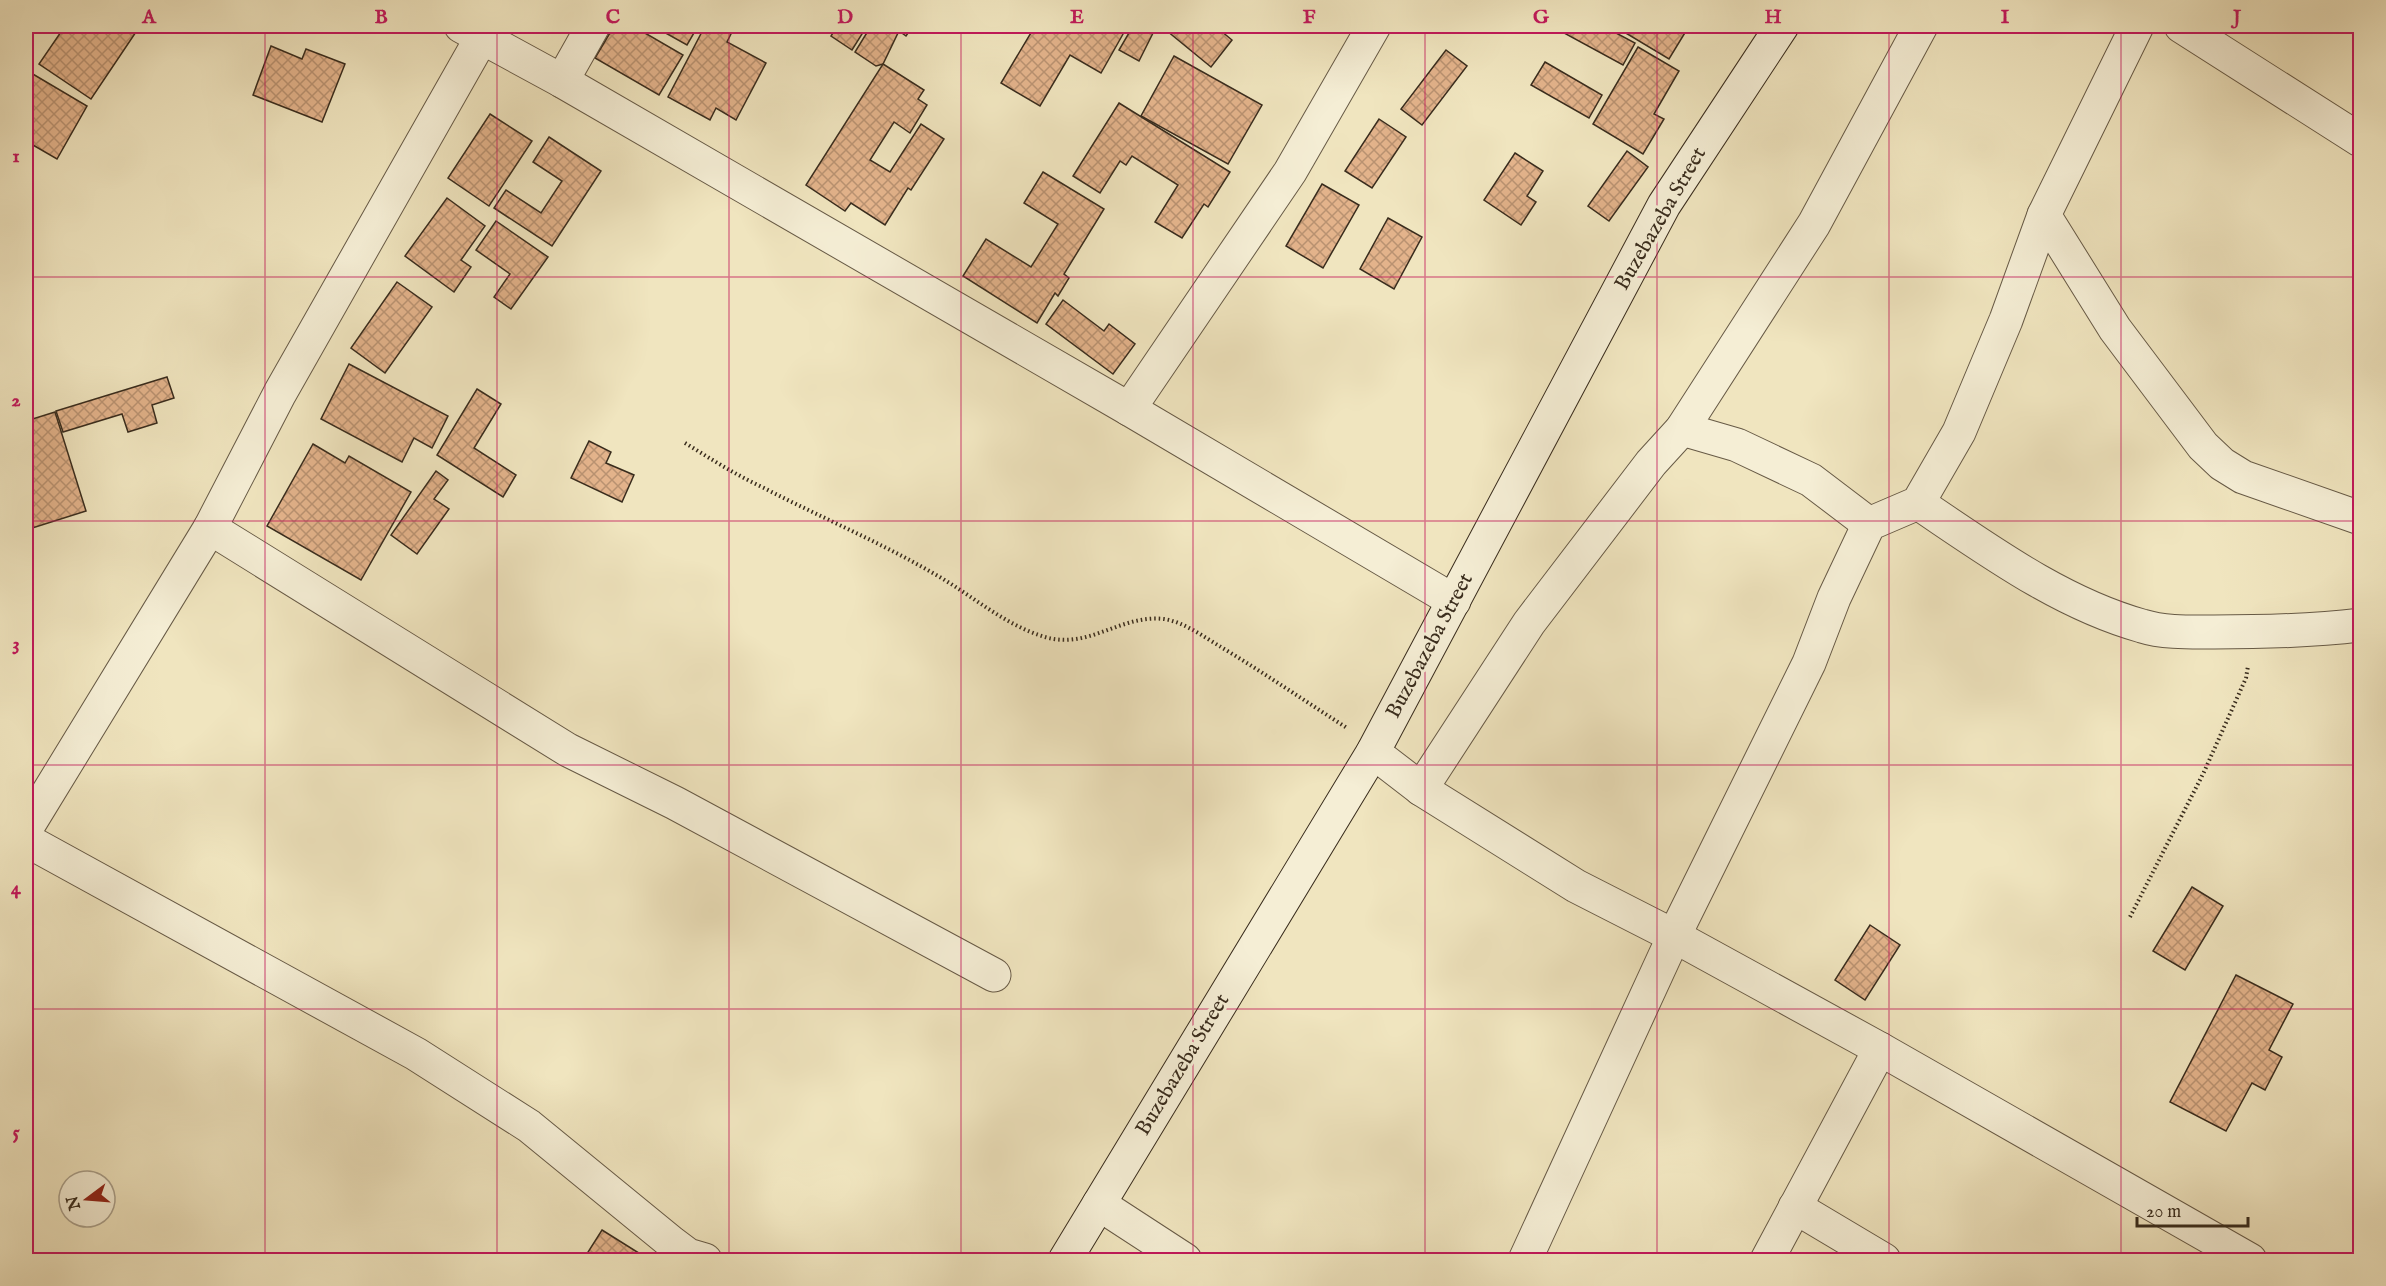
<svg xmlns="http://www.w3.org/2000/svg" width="2386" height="1286" viewBox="0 0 2386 1286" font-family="'IM FELL English',serif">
<defs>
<pattern id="building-cross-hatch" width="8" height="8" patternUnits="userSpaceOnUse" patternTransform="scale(1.5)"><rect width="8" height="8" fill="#e3b38b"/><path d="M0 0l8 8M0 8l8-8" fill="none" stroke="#b99271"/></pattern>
</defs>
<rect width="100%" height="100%" fill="#f0e5bf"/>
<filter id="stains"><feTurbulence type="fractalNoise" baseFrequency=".00333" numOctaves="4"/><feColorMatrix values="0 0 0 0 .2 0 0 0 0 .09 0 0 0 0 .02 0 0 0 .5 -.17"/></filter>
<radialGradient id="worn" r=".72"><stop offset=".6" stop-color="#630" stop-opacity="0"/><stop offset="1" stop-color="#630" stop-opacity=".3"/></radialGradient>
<g fill="url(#building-cross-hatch)" stroke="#392c1d" stroke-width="1.5">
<polygon points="65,26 140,26 91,99 39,64"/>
<polygon points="614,26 633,26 683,55 659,95 595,58"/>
<polygon points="653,26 698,26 687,45"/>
<polygon points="705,26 735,26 727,42 766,63 736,120 716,108 710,120 668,97"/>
<polygon points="837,26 867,26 852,50 831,36"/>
<polygon points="871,26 913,26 906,36 899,31 883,64 876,66 855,52"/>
<polygon points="1035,26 1124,26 1127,27 1101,73 1070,55 1040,106 1001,83"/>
<polygon points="1133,26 1140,26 1153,33 1139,61 1119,50"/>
<polygon points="1161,26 1215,26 1232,40 1211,67"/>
<polygon points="1567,26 1603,26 1635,43 1623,65 1564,33"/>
<polygon points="1614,26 1683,26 1682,27 1686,31 1669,59"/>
<polygon points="271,46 302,59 306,49 345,64 322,122 253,95"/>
<polygon points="1638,47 1679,71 1654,114 1664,119 1643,154 1593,124"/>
<polygon points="1446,50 1467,66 1422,125 1401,109"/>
<polygon points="1174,56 1262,105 1228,164 1141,116"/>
<polygon points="1545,62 1602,95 1589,118 1531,85"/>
<polygon points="883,64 924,90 918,99 927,105 910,133 894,122 870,160 890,172 921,124 944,139 911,190 908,188 885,225 851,203 845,211 806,185"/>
<polygon points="26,70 87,106 57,159 26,141"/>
<polygon points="1119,103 1230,172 1208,207 1204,204 1182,238 1155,222 1178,185 1132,156 1126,165 1120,161 1100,193 1073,176"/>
<polygon points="490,114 532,141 489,206 448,178"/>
<polygon points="1379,119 1406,137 1372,188 1345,171"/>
<polygon points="549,137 601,171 552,246 494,208 506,190 541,213 562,181 533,162"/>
<polygon points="1627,151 1648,167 1609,221 1588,206"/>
<polygon points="1515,153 1543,171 1527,196 1536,202 1521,225 1484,200"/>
<polygon points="1043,172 1104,209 1064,274 1069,278 1058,296 1055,293 1037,323 963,276 986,239 1031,267 1058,224 1024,203"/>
<polygon points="1322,184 1359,205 1323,268 1286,246"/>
<polygon points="447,198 485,226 461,260 471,267 454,292 405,256"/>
<polygon points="1388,218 1422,237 1394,289 1360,269"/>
<polygon points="496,221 548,257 511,309 494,297 510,274 476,250"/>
<polygon points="397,282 432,307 385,373 351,348"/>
<polygon points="1063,300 1104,331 1109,324 1135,344 1113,374 1046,324"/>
<polygon points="349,364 448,416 432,448 414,438 402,462 321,419"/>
<polygon points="167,377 174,398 152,405 157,423 128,432 122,414 63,432 56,411"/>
<polygon points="477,389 501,404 474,448 516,475 503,497 437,455"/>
<polygon points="55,412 86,511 26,530 26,421"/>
<polygon points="589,441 611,452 606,463 634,475 622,502 571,478"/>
<polygon points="313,444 345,463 349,456 411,492 361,580 267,526"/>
<polygon points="436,471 448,480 434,499 449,509 417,554 391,535"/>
<polygon points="2192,887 2223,906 2185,970 2153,951"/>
<polygon points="1870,925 1900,945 1865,1000 1835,980"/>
<polygon points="2236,975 2293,1004 2269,1050 2282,1057 2265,1090 2252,1083 2226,1131 2170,1102"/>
<polygon points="602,1230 650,1260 583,1260"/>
</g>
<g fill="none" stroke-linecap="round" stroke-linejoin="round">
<g stroke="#675a46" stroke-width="35">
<g id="street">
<polyline points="461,26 562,81 1129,409 1454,601"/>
<polyline points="2181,26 2360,140"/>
<polyline points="562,81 593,26"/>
<polyline points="2044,215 2115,329 2203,446 2222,464 2243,477 2360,518"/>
<polyline points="1129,409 1290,172 1374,26"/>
<polyline points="1682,429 1737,445 1811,480 1869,524"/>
<path d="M1918 503C1988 550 2060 603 2142 626 2164 633 2191 632 2214 632 2263 632 2312 631 2360 625"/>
<polyline points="210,528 568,750 675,803 994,975"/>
<polyline points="1373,752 1421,789 1576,886 1674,936 1880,1049 2250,1260"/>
<polyline points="1421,789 1529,623 1651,463 1682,429 1814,224 1921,26"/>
<polyline points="26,829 210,528 280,393 482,37"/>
<polyline points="26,840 416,1054 529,1126 672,1243 688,1255 705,1260"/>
<polyline points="1099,1204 1185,1260"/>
<polyline points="1795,1207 1884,1260"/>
<polyline points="1525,1260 1674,936 1809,663 1834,598 1869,524 1918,503 1959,432 2006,320 2044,215 2137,26"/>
<polyline points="1767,1260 1880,1049"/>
</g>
</g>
<g stroke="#392c1d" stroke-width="35">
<polyline id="secondary" points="1065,1260 1373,752 1664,205 1782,26"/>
</g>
<g stroke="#392c1d" stroke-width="4" stroke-dasharray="1.5 3" stroke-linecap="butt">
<path d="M685 443C711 459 736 475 764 488 822 518 882 543 938 576 974 597 1005 625 1045 637 1089 650 1121 614 1164 619 1184 622 1204 637 1221 647 1264 673 1305 701 1347 728"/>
<polyline points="2130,917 2204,772 2246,678 2248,666"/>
</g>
<use href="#street" stroke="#f5eed5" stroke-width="33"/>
<use href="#secondary" stroke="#f5eed5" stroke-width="33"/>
</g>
<path fill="none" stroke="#c2185b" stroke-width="1.5" stroke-opacity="0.55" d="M265 26V1260M497 26V1260M729 26V1260M961 26V1260M1193 26V1260M1425 26V1260M1657 26V1260M1889 26V1260M2121 26V1260M26 277H2360M26 521H2360M26 765H2360M26 1009H2360"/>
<g text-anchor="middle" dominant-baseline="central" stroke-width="6" stroke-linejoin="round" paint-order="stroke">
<g font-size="21" fill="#392c1d" stroke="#f5eed5">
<text transform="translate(1661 219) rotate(-60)">Buzebazeba Street</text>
<text transform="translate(1430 646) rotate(-62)">Buzebazeba Street</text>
<text transform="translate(1183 1065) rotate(-59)">Buzebazeba Street</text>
</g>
</g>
<rect width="2386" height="1286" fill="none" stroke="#f0e5bf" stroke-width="66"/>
<g transform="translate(87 1199) rotate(254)"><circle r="28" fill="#f5eed5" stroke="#aaa08b" stroke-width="1.5"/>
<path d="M0-4.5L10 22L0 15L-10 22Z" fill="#8f2418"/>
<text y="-9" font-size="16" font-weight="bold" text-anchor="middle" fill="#392c1d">N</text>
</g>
<path d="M2137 1217v9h111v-9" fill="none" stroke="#392c1d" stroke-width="3"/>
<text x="2146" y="1217" font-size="18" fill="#392c1d" stroke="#f5eed5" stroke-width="4.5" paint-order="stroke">20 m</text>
<rect x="33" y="33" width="2320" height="1220" fill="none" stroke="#c2185b" stroke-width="2"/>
<g font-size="20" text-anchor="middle" font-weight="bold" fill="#c2185b">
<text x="149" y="23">A</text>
<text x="381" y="23">B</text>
<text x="613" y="23">C</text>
<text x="845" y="23">D</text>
<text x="1077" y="23">E</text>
<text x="1309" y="23">F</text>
<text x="1541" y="23">G</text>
<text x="1773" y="23">H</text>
<text x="2005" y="23">I</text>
<text x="2237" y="23">J</text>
<text x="16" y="162">1</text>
<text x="16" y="406">2</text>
<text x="16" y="650">3</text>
<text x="16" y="894">4</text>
<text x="16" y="1138">5</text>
</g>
<rect width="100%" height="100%" filter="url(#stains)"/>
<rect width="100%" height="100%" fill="url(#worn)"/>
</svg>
